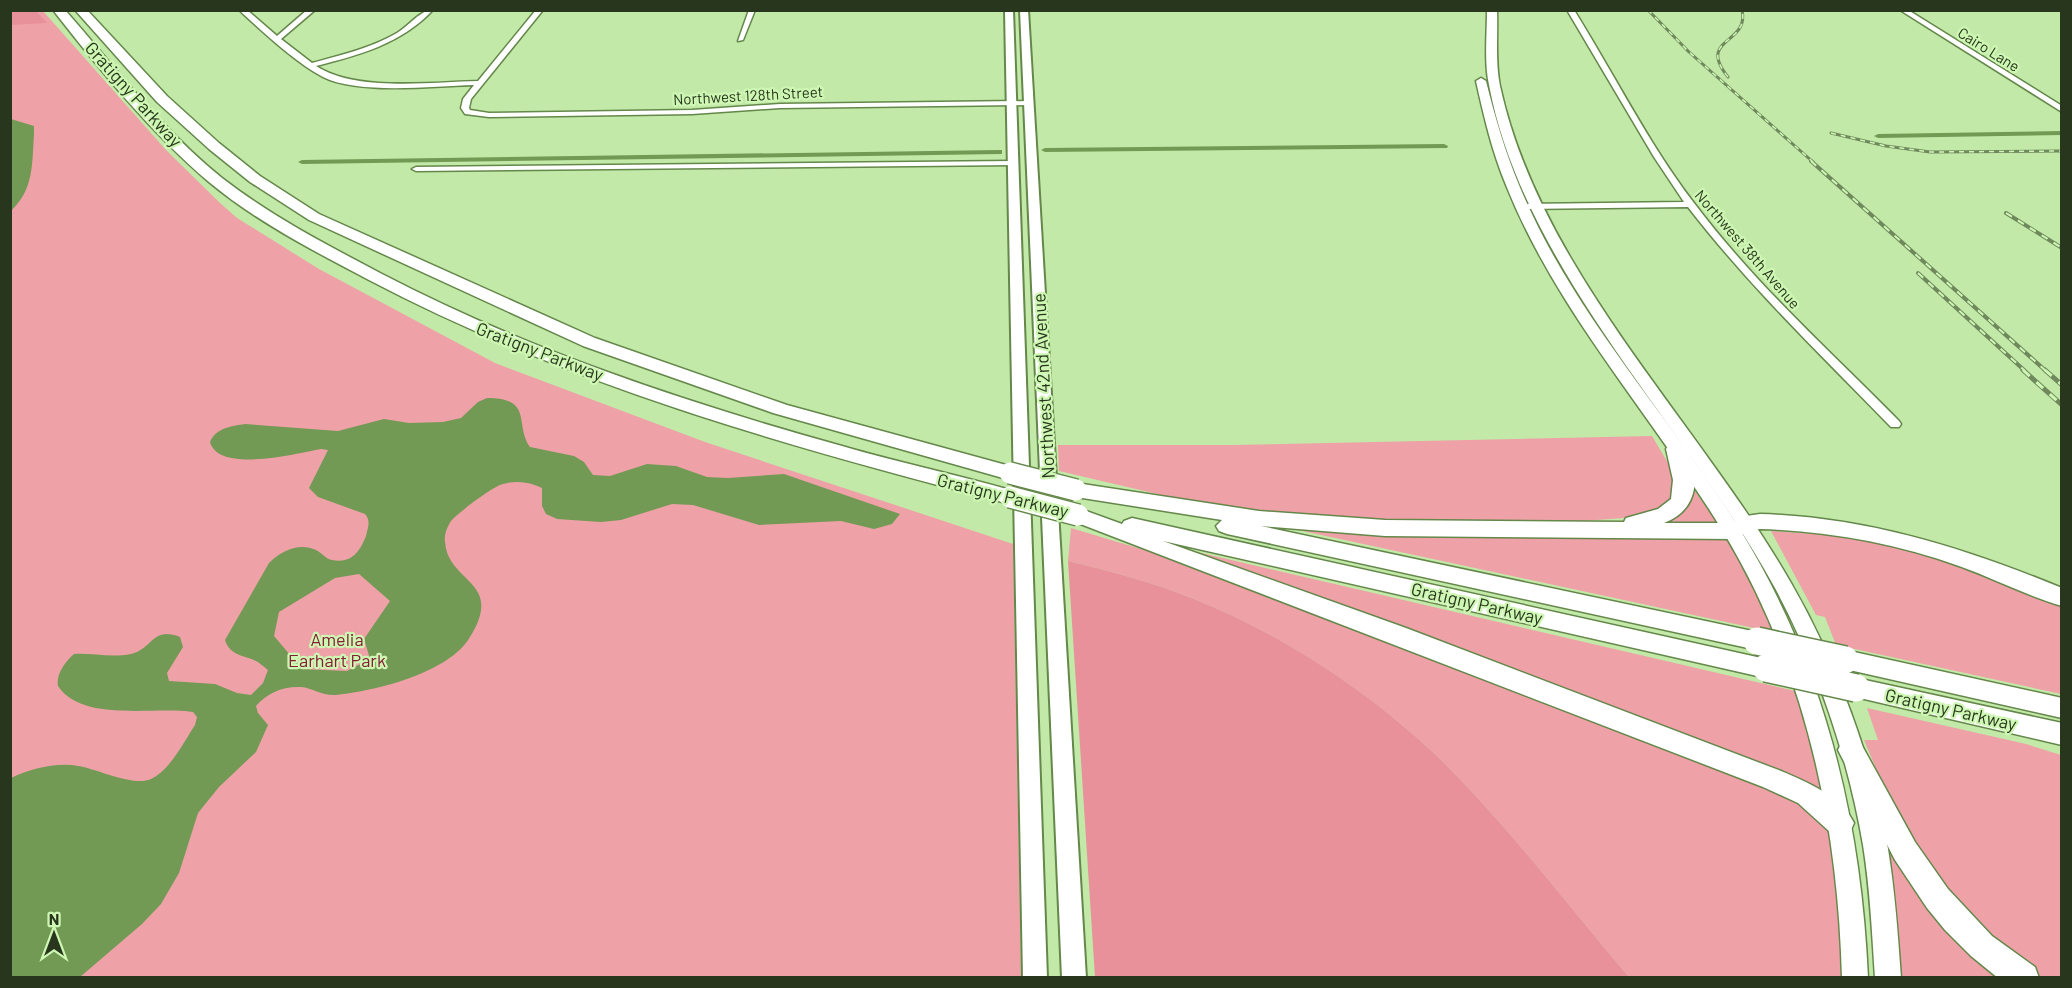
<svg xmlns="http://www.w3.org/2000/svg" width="2072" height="988" viewBox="0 0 2072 988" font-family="Barlow,sans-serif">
<rect width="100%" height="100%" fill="#c2e9a8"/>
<g fill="#efa1a8">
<polygon points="11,11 43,11 166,150 220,203 237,218 319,269 495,363 705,442 1013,544 1021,977 11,977"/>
<polygon points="1652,436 1674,473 1673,499 1664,508 1638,517 1541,524 1381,521 1274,513 1219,506 1170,497 1059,471 1058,445 1234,445"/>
<path d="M1692 487 1718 524H1664C1681 514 1689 508 1692 487Z"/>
<polygon points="1270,524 1726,538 1730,541 1777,633"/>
<path d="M1071 528 1171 558 1778 785 1830 825 1845 977H1629C1566 903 1506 823 1436 755 1367 690 1282 634 1194 599 1153 582 1110 571 1068 561Z"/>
<polygon points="1771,531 1859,537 1954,561 2061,606 2061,694 1836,645 1825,617 1816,615"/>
<polygon points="1180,548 1799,692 1826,796"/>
<polygon points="1867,708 2026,744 2061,755 2061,977 2036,977 1949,903 1888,797 1864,740 1878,740"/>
<polygon points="1879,822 2013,977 1898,977"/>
</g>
<g fill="#e9919b">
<polygon points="11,10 36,11 47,23 11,25"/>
<path d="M1068 561C1110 571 1153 582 1194 599 1282 634 1367 690 1436 755 1506 823 1566 903 1629 977H1095Z"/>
</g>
<g fill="#729a54" fill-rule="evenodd">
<path d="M11 119 34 126V134C32 164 34 189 11 211Z"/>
<path d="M487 398C534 398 514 424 530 447L574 456 584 462 593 475 610 476 647 464 676 466 707 477 728 478 784 474 900 514 892 524 874 529 841 521 759 525 693 505 672 504 621 520 601 522 557 519 546 514 542 506V488C530 482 517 480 503 484 493 486 458 513 451 521 447 527 444 535 445 542 448 584 505 580 470 637 449 673 375 691 336 695 322 696 313 688 301 687 283 686 267 693 256 706L258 713 268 725 256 752 219 787 198 813 179 873 161 904 142 924 80 977H11V778C30 769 57 762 78 766 98 769 133 787 151 779 170 770 184 742 195 725L197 717 193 712C154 706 83 723 58 686 56 674 65 662 74 654 92 653 112 658 131 654 153 649 152 626 180 637L183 647 167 673 169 681 215 684 237 693 251 695 263 683 268 670C264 667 260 663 256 661 244 655 230 656 225 640L269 563C281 551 299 542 316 550 322 553 326 559 332 560 352 564 360 551 366 536 368 527 371 521 365 514L318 497 309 488 328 450 321 449C298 453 219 474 210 442 216 428 231 426 245 424L338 431 384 419 409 423 443 422 461 418 478 402ZM359 574 390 601 364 639 370 659 347 671 302 669 274 636 279 612 335 578Z"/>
</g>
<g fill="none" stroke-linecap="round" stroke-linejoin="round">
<g fill="#729a54" fill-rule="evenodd">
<polygon points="2062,131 2062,135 1878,138 1874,136 1878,134"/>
<polygon points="1444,144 1448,146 1447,148 1045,152 1041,150 1045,148"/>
<polygon points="999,150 1002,150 1002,154 302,164 298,162 302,160"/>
</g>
<g stroke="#64874a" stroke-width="3">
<g id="minor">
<path d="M239 10H247L277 36 307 10H315L281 39 312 63C341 55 371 48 397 33 409 26 420 10 433 10 401 44 359 55 316 66 356 92 431 82 478 81L536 10H543L471 99 469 108 470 110 489 113 692 110 780 104 1028 101 1032 103 1028 105 780 108 692 114 489 117 465 114 461 108 463 99 474 85C434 86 358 95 323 77 296 63 262 31 239 10Z"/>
<polygon points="749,10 755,10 743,40 738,41"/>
<path d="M1567 10H1574C1614 74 1648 143 1694 203 1754 283 1829 350 1899 421L1901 424 1899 427H1891C1821 355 1749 286 1688 207L1519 209V205L1522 204 1684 202 1654 157Z"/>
<polygon points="1900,10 1908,10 2062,106 2062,112"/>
<polygon points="1012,161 1015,161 1015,165 416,171 412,169 416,167"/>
</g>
</g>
<g stroke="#64874a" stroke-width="4">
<g id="secondary">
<polygon points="1005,10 1013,10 1047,978 1023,978"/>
<polygon points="1020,10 1028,10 1086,978 1062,978"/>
</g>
</g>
<g stroke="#64874a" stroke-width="3">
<g id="primary">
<path d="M1487 10H1497C1498 34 1495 62 1500 86 1540 271 1698 421 1791 583 1836 661 1873 760 1888 849 1895 892 1898 935 1901 978H1875C1872 933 1870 888 1863 845 1848 757 1817 666 1775 588 1686 425 1524 270 1489 85 1484 62 1487 34 1487 10Z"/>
<path d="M1481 78 1486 81C1495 117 1505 151 1519 185 1571 312 1668 413 1739 528 1824 665 1861 818 1868 978H1842C1838 822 1805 668 1724 533 1653 416 1557 313 1506 185 1492 151 1484 117 1476 81Z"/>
</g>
</g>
<g stroke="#64874a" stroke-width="3">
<g id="motorway">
<path d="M53 10H65C115 67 162 130 222 178 271 216 327 245 382 274 528 350 684 402 842 446 900 463 959 475 1017 492L1021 497 1017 502 1010 504C790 447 571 386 369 280 314 251 257 222 209 182 151 133 100 70 53 10Z"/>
<polygon points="75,10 87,10 167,96 219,143 260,176 319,214 595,338 787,405 1017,468 1020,473 1017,478 1010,480 773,413 583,346 309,220 250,182 209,149 157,102"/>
<path d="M1676 442 1683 444C1702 474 1699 510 1664 523H1729L1746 516 1760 514C1866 517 1965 548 2062 588V606C2027 596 1993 578 1959 566 1895 543 1827 531 1760 529L1751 530 1732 539 1385 536 1261 526 1757 632 1765 634 1769 641 1765 648 1757 650 1227 534 1219 531 1216 526 1222 520 1076 497 1069 495 1066 490 1069 485 1076 483 1259 511 1385 520 1624 522 1626 518 1658 509 1671 499 1673 480 1666 449 1669 444Z"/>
<path d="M1078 508 1122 524 1124 521 1132 518 1775 661 1778 668 1775 675 1766 678 1163 541 1406 628 1781 771C1807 782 1841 796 1854 823L1850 832 1840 835 1830 832 1798 803 1763 787 1070 520 1067 515 1070 510Z"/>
<polygon points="1845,650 2062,698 2062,718 1836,667 1833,660 1836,653"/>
<polygon points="1856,678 2062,723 2062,745 1847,695 1844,688 1847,681"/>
<polygon points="1851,739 1860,742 1915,842 1948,889 1992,936 2035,967 2039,978 1998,978 1971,956 1945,930 1927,908 1895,860 1838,750 1842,742"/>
</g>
</g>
<use href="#minor" fill="#fff" fill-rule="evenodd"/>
<use href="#secondary" fill="#fff" fill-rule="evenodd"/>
<use href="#primary" fill="#fff" fill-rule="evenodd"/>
<use href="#motorway" fill="#fff" fill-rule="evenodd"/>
<g stroke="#6f895d" stroke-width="3">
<g id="rail-far2">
<polyline points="1648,10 1689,52 1813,162"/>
<path d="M1728 77C1696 37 1750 45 1742 10"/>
<polyline points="1831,133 1886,146 1930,152 2062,151"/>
</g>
</g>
<g stroke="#6f895d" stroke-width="4">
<g id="rail-far1">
<polyline points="1811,161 2046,371"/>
<polyline points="2006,213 2062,248"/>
<polyline points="1918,273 2025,371"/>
</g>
</g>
<g stroke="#6f895d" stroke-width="5">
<g id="rail">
<polyline points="2023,370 2062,405"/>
<polyline points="2045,370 2062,385"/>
</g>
</g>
<use href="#rail-far2" stroke="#cff7b4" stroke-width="1.5" stroke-dasharray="5" stroke-linecap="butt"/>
<use href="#rail-far1" stroke="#cff7b4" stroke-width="2" stroke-dasharray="7" stroke-linecap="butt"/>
<use href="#rail" stroke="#cff7b4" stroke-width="3" stroke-dasharray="9" stroke-linecap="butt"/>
<g stroke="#64874a" stroke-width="24" stroke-linecap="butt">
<g id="motorway-bridge-far1">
<polyline points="1010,473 1076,490"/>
<polyline points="1010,497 1078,515"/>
</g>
</g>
<g stroke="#64874a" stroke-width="30" stroke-linecap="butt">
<g id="motorway-bridge">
<polyline points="1757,641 1845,660"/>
<polyline points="1766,668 1856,688"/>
</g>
</g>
<use href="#motorway-bridge-far1" stroke="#fff" stroke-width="21"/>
<use href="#motorway-bridge" stroke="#fff" stroke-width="27"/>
</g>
<g text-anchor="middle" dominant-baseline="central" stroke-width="4.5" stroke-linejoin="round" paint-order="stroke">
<g font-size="15" fill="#27361c" stroke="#cff7b4">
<text transform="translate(1989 49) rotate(32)">Cairo Lane</text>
<text transform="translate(748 95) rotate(-3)">Northwest 128th Street</text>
<text transform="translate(1748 249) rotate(49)">Northwest 38th Avenue</text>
</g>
<g font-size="18" fill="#27361c" stroke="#cff7b4">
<text transform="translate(134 94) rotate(48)">Gratigny Parkway</text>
<text transform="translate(540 351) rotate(21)">Gratigny Parkway</text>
<text transform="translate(1043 386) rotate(-93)">Northwest 42nd Avenue</text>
<text transform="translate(1003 495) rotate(14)">Gratigny Parkway</text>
<text transform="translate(1477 603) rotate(13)">Gratigny Parkway</text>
<text transform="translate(1951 709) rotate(13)">Gratigny Parkway</text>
</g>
<g font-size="18" fill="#831d34" stroke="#cff7b4">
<text x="337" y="639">Amelia<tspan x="337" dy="21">Earhart Park</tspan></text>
</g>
</g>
<rect width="2072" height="988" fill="none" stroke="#27361c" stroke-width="24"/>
<g transform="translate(54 934)" stroke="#cff7b4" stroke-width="4.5" paint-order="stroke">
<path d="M0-4.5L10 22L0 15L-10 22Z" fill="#27361c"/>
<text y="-9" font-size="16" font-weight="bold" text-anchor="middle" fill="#27361c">N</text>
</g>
</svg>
